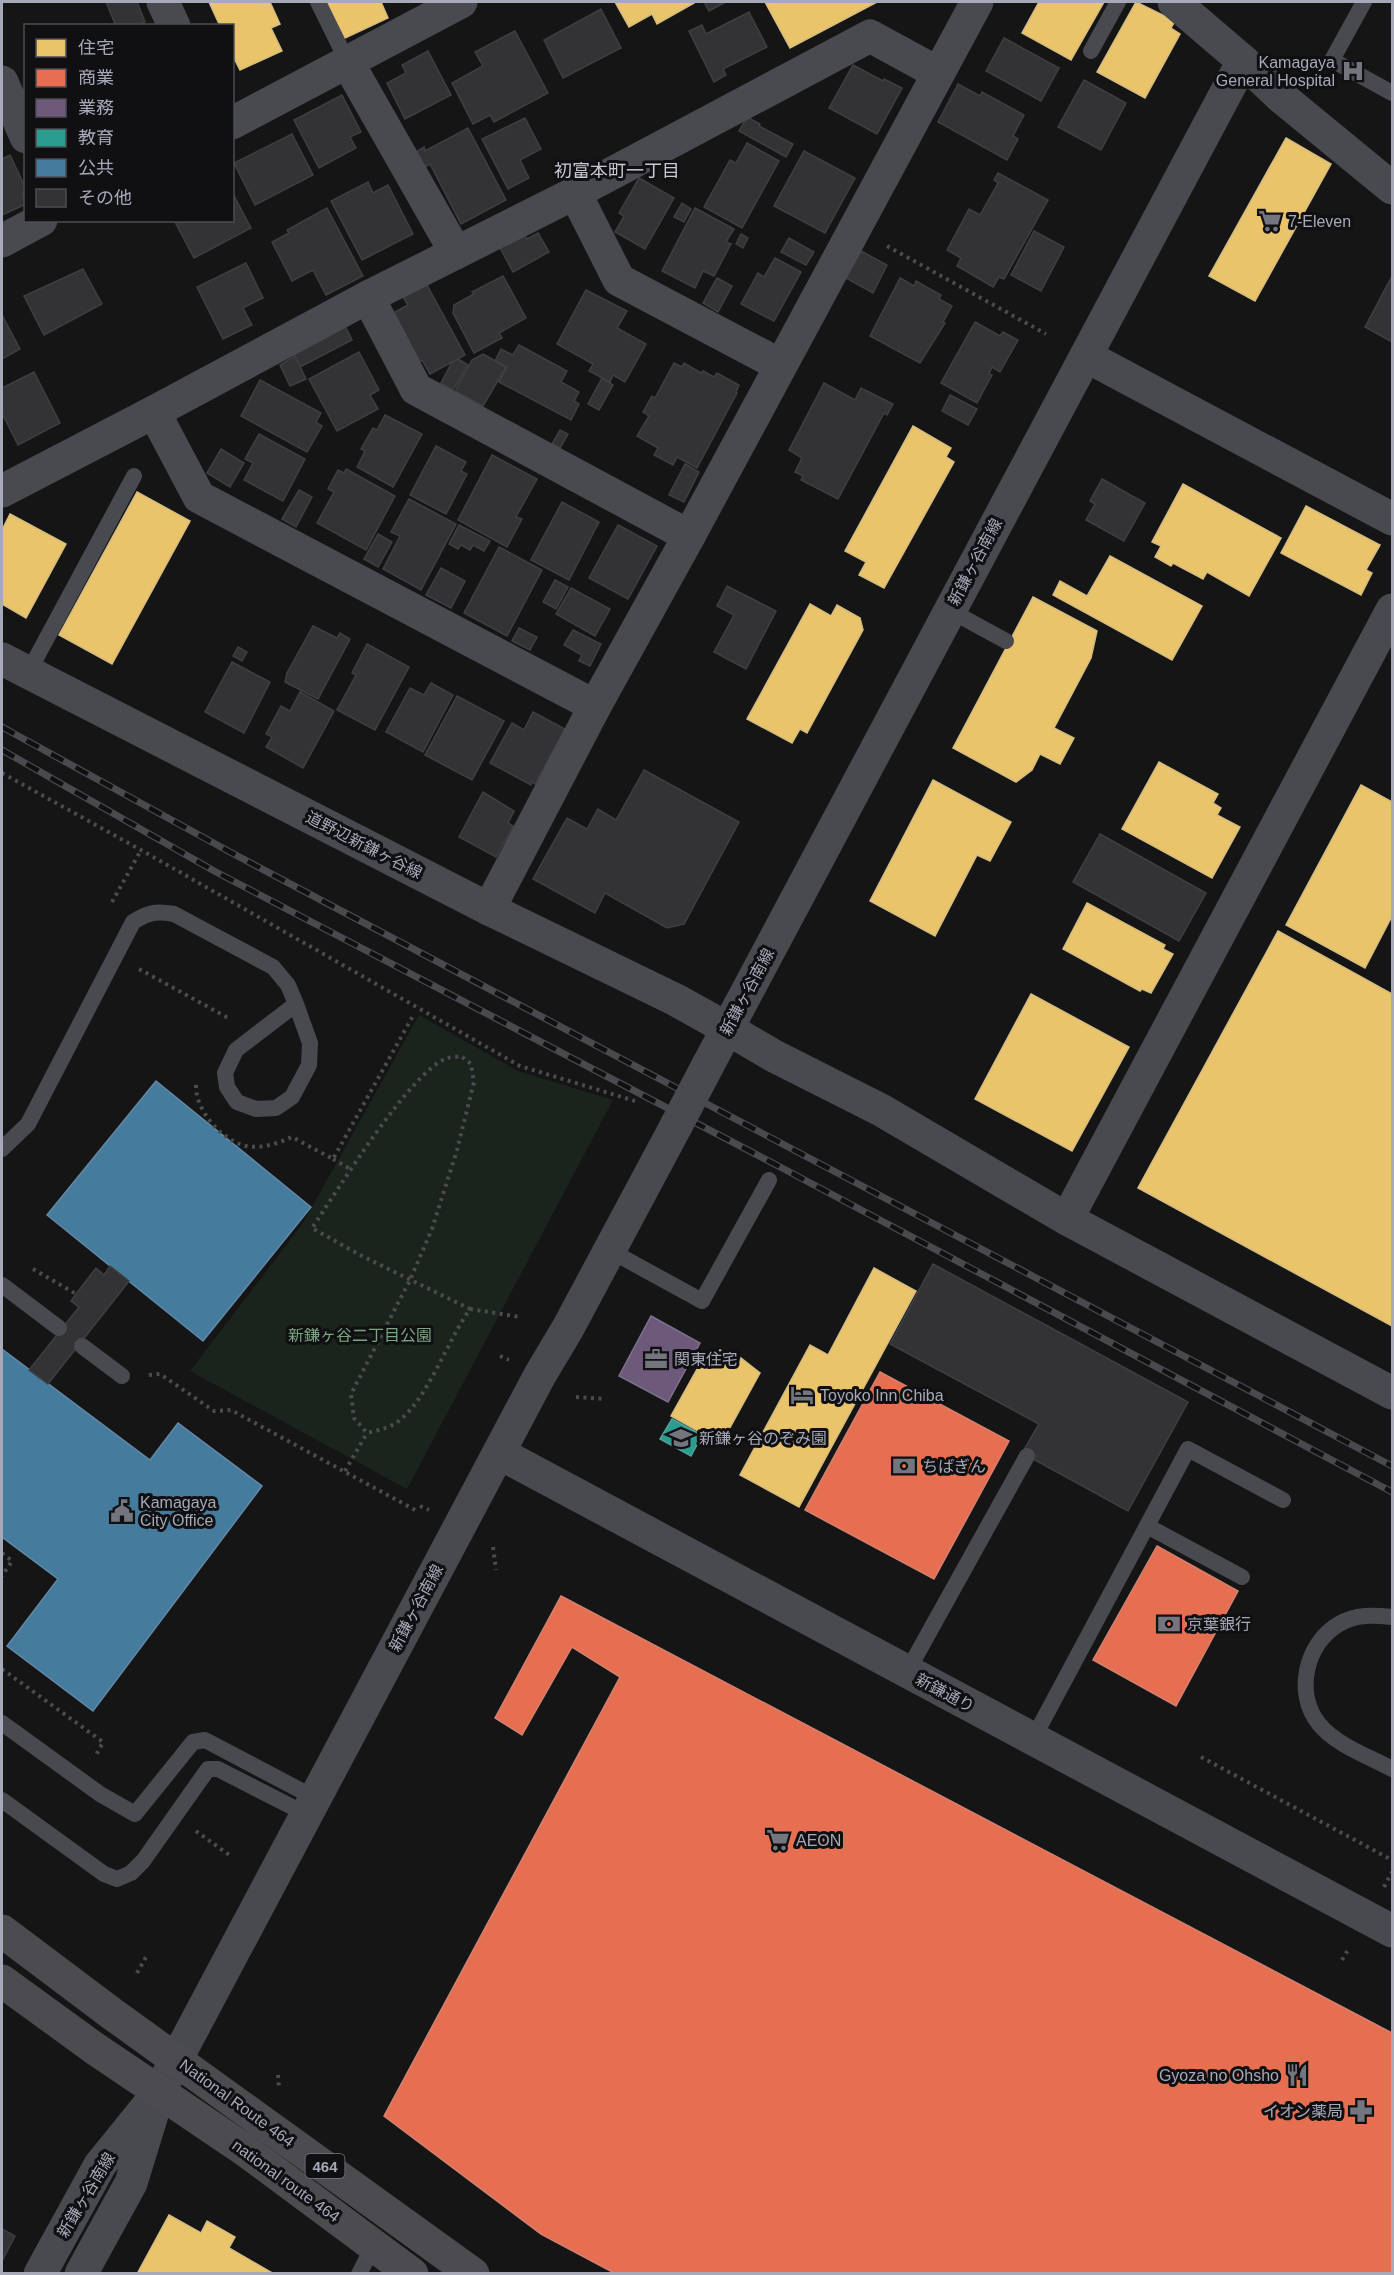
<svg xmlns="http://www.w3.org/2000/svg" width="1394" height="2275" viewBox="0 0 1394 2275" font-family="Arial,'Noto Sans JP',sans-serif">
<rect width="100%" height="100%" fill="#151516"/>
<polygon fill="#1b231d" points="419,1015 518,1071 613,1100 407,1489 190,1371 303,1223"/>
<g fill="#e9c46a" stroke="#d5bc81" stroke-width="1.5">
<polygon points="209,2 260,2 261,3 270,2 280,24 271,28 282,51 240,70 232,54 232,26 220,26"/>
<polygon points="326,2 381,2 388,18 343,39"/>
<polygon points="615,2 693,2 694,3 657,24 652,14 629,27"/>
<polygon points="765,2 877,2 790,48"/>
<polygon points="1039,2 1104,2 1071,60 1022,33"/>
<polygon points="1136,2 1175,21 1171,28 1180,34 1145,98 1097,72"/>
<polygon points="1286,138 1331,164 1255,301 1209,276"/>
<polygon points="913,426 951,448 946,457 954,462 884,588 859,575 866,562 845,551"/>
<polygon points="1183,484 1281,538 1249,596 1207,572 1203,579 1173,563 1171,566 1155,557 1161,546 1152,542"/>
<polygon points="137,492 190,521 112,664 59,635"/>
<polygon points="1306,506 1380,545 1366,570 1372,573 1361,595 1281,553"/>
<polygon points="10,514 66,544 26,618 2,604 2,530"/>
<polygon points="1110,556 1202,606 1172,660 1053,595 1060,581 1087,596"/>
<polygon points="1033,597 1097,631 1091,658 1054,728 1074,738 1060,764 1040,754 1032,770 1016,782 953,748"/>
<polygon points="810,604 831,616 837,605 860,618 863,630 807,733 800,729 792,743 747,719"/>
<polygon points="1159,762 1218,794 1213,803 1221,808 1217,815 1240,827 1212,878 1122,829"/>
<polygon points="933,780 1011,822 990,861 977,855 935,936 870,901"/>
<polygon points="1361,785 1392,802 1392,916 1365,968 1286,925"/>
<polygon points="1087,903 1165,945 1163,949 1173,954 1151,993 1142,989 1140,991 1063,949"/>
<polygon points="1278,931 1392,994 1392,1326 1138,1188"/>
<polygon points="1031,994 1129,1047 1072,1151 975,1099"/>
<polygon points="874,1268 916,1291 799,1507 740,1475 810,1345 828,1355"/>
<polygon points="720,1350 740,1361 741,1358 760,1373 721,1444 671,1416 701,1362 710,1367"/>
<polygon points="169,2215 201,2233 207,2221 235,2237 229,2248 274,2274 137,2274"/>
</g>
<g fill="#e76f51" stroke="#d38070" stroke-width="1.5">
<polygon points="880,1372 1009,1441 934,1579 805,1510"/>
<polygon points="1157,1546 1238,1591 1176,1706 1093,1660"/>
<polygon points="561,1596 1392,2033 1392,2274 616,2274 541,2234 384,2116 620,1677 572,1647 522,1735 495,1718"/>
</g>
<polygon fill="#6d597a" stroke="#7e718d" stroke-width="1.5" points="651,1316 700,1343 668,1402 619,1376"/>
<polygon fill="#2a9d8f" stroke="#4fa19b" stroke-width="1.5" points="672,1419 702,1435 691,1456 660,1439"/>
<g fill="#457b9d" stroke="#6289a5" stroke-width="1.5">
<polygon points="156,1081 311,1207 203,1341 47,1215"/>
<polygon points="2,1349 150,1460 178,1423 262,1486 93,1711 7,1646 58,1579 2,1537"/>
</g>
<g fill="#333335" stroke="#3e3f42" stroke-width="1.5">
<polygon points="106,2 137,2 145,22 137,26 116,26"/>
<polygon points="704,2 726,2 709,11"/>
<polygon points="601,9 621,48 563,78 544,40"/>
<polygon points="749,12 767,47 723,69 726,75 714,82 689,31 702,25 706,34"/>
<polygon points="515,31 548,93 494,122 490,115 473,124 452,83 483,66 475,52"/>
<polygon points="1004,38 1059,68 1041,101 986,71"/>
<polygon points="428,51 451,95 405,119 387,83 406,73 402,65"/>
<polygon points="853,65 883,81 884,79 902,88 877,134 829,108"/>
<polygon points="1084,80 1126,103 1101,150 1058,127"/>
<polygon points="958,84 980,96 982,92 1024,115 1013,136 1018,139 1007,160 938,122"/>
<polygon points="342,95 361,132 350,137 356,148 319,168 294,120"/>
<polygon points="747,117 760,124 759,126 793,144 786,157 739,131"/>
<polygon points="525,118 541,149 520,160 529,178 508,189 482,139"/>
<polygon points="468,128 506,200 461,224 430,164 424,168 416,152 424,147 425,151"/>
<polygon points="292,134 313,175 255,205 234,163"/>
<polygon points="747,143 779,161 742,228 704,207 730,160 736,163"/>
<polygon points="804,151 855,178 825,233 774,206"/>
<polygon points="10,155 26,189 23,193 26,204 2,215 2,159"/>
<polygon points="998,173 1048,200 1004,279 999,277 993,287 957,266 961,258 947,250 969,209 980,215 998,183 994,180"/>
<polygon points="639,178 674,198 645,249 615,232 624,216 619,213"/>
<polygon points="368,182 373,193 388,185 413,234 362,260 331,201"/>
<polygon points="232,192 251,228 194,258 175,222 232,220"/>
<polygon points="682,203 691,209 684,222 674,217"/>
<polygon points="327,208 363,276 326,295 313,270 292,281 272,242 289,233 287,230"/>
<polygon points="695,208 734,229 726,242 731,244 714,276 703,271 695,288 662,271"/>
<polygon points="1034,231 1064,247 1041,291 1011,275"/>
<polygon points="523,232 527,239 538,233 549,252 513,272 499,246"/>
<polygon points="741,234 748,238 743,248 736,244"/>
<polygon points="789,238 814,252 806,265 781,252"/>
<polygon points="861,251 887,265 873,293 846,278"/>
<polygon points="775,258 801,272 774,321 741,304 758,273 764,277"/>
<polygon points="246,263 263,298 243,308 252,325 223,339 197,287"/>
<polygon points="83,269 102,304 44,335 24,296"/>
<polygon points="503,276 526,318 499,333 502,338 474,353 453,313 454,305 474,294 472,292"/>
<polygon points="1392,276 1392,342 1365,327"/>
<polygon points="717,278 732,286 718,312 703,303"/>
<polygon points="900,278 914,286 916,281 941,295 939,299 952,306 943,322 945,323 920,363 870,336"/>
<polygon points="427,285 465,355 430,374 422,360 417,363 391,314 408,305 403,297"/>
<polygon points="586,290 627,311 617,328 646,344 625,382 613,375 610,382 589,371 593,364 557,344"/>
<polygon points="2,315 20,349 2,359"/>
<polygon points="975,322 1000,336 1003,332 1018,340 1000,372 992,367 989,374 992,375 977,403 941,383"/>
<polygon points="345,326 352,340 300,367 293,353"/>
<polygon points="519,345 567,371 561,382 579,392 574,401 579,404 571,420 499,382 507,367 495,361 501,349 513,355"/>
<polygon points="359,352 379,390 370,395 378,409 337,431 309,379"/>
<polygon points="483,354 506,367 483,406 455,391 472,360"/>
<polygon points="295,356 306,379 290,386 280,365"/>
<polygon points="458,359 468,365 453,390 441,383 452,362"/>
<polygon points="674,363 682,367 684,363 701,373 703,371 714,377 717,373 739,385 736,392 737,393 697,468 677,457 673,465 654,455 658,448 637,436 649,416 643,412 652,396 655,398"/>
<polygon points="34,372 60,423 18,445 2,413 2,388"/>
<polygon points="602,378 613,385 599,410 588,404"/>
<polygon points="260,380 321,413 316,422 322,426 307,452 241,416"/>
<polygon points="824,383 855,400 861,388 893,404 887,415 884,413 838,499 801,480 803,476 795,472 802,458 789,450"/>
<polygon points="950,395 977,409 968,425 942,411"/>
<polygon points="385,415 422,434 393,487 357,467 365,451 361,449 373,428 377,430"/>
<polygon points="560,430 568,434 560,448 552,444"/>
<polygon points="259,434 305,459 283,501 244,480 253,463 245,459"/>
<polygon points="436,446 466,462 461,471 467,474 446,514 410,495"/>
<polygon points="221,449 244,463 230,487 207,473"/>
<polygon points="492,455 537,479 516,517 522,519 507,547 458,520"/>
<polygon points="685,464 699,472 684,502 669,495"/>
<polygon points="346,469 395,496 366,550 317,523 334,492 328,489 338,470 344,473"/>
<polygon points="1102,479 1145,503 1124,541 1086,520 1095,504 1090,501"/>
<polygon points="299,490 312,497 296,527 282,519"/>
<polygon points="409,499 456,524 421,590 383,569 400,536 391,532"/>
<polygon points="562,502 599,522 569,580 531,560"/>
<polygon points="459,525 490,541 484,551 473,545 470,550 461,545 458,549 449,544"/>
<polygon points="618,525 657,546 628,599 589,578"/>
<polygon points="378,534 392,542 378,567 364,559"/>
<polygon points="499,547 542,570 507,636 464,613"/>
<polygon points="441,568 465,581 451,608 426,595"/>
<polygon points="555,580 568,587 556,609 543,602"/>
<polygon points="727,586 776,611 746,669 714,652 734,615 717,606"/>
<polygon points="571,588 610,609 595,636 556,614"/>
<polygon points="313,626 337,638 340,633 350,639 318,699 285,682 287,673"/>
<polygon points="519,628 537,637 530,650 512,641"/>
<polygon points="573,630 601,644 590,666 579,661 582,655 564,645"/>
<polygon points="367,644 409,667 375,730 337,710 356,675 352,673"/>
<polygon points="238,647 247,652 242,661 233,656"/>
<polygon points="232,662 270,682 244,733 205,712"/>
<polygon points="431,683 453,695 423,752 386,732 410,688 424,695"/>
<polygon points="300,692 334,711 303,768 266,747 272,737 266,734 281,706 290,711"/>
<polygon points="457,696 504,721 472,780 425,755"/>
<polygon points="533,712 565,729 535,784 532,782 531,785 490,763 512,723 524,730"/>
<polygon points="644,770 739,822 684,924 667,928 605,893 595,913 533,879 567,818 587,829 598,809 616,820"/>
<polygon points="483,792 514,811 508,823 513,826 496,857 459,837"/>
<polygon points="1100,834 1206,893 1179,941 1073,882"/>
<polygon points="933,1264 1188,1402 1128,1511 1022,1453 1039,1424 890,1344"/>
<polygon points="110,1266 129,1281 48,1384 29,1370 79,1307 71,1301 76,1294 96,1268 104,1275"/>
<polygon points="2,2229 15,2236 2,2261"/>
</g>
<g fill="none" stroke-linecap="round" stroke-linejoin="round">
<g stroke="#4b4b50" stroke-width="4" stroke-dasharray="3 4.5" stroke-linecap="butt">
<polyline points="887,246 1046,334"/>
<polyline points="2,773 141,850 520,1066 635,1101"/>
<polyline points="112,902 141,850"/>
<polyline points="139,969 230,1019"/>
<path d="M196 1085C195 1109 219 1137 242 1145 259 1150 277 1144 292 1137L333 1159 414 1014"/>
<polyline points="333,1159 352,1170"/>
<path d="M360 1255 470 1309C448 1340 428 1397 401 1419 391 1428 379 1430 367 1433L354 1418 351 1394 410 1280 432 1229 457 1150 474 1082 471 1064 461 1056C457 1057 451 1057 447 1058 409 1073 338 1190 312 1228L360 1255"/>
<polyline points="33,1269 76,1294"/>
<polyline points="470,1309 520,1317"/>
<polyline points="500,1356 509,1360"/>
<polyline points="149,1375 160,1374 214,1411 231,1410 417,1511"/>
<polyline points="576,1397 606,1399"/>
<polyline points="345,1471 367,1433"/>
<polyline points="420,1506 429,1510"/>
<polyline points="493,1547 496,1570"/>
<polyline points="2,1553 12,1561 2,1576"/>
<polyline points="2,1669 103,1742 95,1757"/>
<polyline points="1201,1757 1392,1860"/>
<polyline points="196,1831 232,1857"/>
<polyline points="1384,1887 1392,1872"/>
<polyline points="1342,1960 1349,1948"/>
<polyline points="137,1973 146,1957"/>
<polyline points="278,2075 279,2089"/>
</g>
<g stroke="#494a4f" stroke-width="16">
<polyline points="318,2 348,63"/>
<polyline points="1364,2 1332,60 1392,93"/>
<polyline points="1091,51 1118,2"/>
<polyline points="949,610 1006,641"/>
<polyline points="28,673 134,476"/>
<path d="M2 1149 28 1124 133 922C149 912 156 911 174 914L273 967 288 985 296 1004 310 1043 309 1065 292 1097 276 1108 256 1109 237 1102 227 1087 225 1073 236 1050 296 1004"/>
<polyline points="609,1250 702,1301 769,1180"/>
<polyline points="2,1285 59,1328"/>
<polyline points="82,1346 122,1376"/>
<polyline points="1147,1526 1242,1577"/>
<path d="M1392 1617C1374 1615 1356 1614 1339 1624 1306 1643 1294 1693 1319 1724 1336 1745 1368 1756 1392 1769"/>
<polyline points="907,1672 1027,1456"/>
<polyline points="2,1723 100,1794 135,1814 193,1742 205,1740 315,1798"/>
<polyline points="1033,1739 1188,1449 1283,1500"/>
<polyline points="2,1800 104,1874 117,1879 131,1873 143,1861 208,1769 218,1769 306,1814"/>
<polyline points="359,2274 374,2245"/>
</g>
<g stroke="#494a4f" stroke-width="33">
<polyline points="163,2 174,26"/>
<polyline points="1174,2 1243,61 1280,96 1392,188"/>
<polyline points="348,63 456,253"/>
<polyline points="2,82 26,137"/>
<polyline points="232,123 461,2"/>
<polyline points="575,193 619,280 780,365"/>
<polyline points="2,241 41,220"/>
<polyline points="368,297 416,389 689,536"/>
<polyline points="1086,356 1392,519"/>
<polyline points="154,412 199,497 595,706"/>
<polyline points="2,491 154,412 368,297 575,193 870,36 938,73"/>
<polyline points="489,909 595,706 689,536 977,2"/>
<polyline points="728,1029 774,1056 881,1110 1067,1219 1392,1393"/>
<polyline points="1067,1219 1392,610"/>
<polyline points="40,2274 100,2165 159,2092 131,2183 81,2274"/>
</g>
<g stroke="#494a4f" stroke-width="33">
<polyline points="2,659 489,909 676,1000 728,1029"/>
<polyline points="708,1065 1243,61"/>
<polyline points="499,1453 1392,1931"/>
<polyline points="159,2092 540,1375 568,1328 676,1126"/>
</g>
<g stroke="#4c4c50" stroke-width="33">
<polyline points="2,1931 111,2013 473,2274"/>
<polyline points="2,1981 94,2048 245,2150 412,2274"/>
</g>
<g stroke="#494a4e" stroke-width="7">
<g id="rail">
<polyline points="2,727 230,852 1392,1466"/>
<polyline points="2,750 216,872 784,1169 1392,1492"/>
</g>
</g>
<use href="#rail" stroke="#100f12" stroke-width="4.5" stroke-dasharray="14" stroke-linecap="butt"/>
<polyline stroke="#494a4f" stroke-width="33" points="676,1126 708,1065"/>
</g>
<defs>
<g id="hospital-bare" transform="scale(1.8)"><path d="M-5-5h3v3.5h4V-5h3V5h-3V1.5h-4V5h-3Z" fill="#73757f" stroke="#100f12" stroke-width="2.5" paint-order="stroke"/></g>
<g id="supermarket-bare" transform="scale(1.8)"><path d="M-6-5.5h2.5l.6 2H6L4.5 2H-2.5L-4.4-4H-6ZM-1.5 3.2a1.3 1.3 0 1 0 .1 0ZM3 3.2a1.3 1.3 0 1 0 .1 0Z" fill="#73757f" stroke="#100f12" stroke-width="2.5" paint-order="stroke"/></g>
<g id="office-bare" transform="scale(1.8)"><path d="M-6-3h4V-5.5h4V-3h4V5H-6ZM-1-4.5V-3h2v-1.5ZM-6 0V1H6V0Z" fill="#73757f" stroke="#100f12" stroke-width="2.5" paint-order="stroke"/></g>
<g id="hotel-bare" transform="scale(1.8)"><path d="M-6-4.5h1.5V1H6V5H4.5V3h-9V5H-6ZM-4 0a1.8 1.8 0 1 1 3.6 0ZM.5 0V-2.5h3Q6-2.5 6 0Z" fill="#73757f" stroke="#100f12" stroke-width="2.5" paint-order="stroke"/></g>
<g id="school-bare" transform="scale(1.8)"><path d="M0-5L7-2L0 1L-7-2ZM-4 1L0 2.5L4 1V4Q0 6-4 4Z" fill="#73757f" stroke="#100f12" stroke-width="2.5" paint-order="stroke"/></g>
<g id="bank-bare" transform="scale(1.8)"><path d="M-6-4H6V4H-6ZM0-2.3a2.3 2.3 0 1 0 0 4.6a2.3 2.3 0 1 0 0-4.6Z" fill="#73757f" stroke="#100f12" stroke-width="2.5" paint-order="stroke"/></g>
<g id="civic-bare" transform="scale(1.8)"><path d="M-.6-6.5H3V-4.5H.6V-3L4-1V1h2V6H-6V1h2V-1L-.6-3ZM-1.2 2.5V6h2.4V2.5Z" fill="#73757f" stroke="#100f12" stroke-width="2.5" paint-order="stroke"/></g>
<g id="restaurant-bare" transform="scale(1.8)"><path d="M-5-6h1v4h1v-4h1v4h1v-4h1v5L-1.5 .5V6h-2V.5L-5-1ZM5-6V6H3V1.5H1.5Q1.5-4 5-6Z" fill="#73757f" stroke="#100f12" stroke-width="2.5" paint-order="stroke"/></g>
<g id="pharmacy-bare" transform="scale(1.8)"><path d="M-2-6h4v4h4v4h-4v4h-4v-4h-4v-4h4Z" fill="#73757f" stroke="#100f12" stroke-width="2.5" paint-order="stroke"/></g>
</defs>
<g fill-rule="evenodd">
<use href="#hospital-bare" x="1353" y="71"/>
<use href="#supermarket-bare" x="1270" y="221"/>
<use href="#office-bare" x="656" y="1359"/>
<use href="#hotel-bare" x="802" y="1395"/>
<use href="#school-bare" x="681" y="1438"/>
<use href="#bank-bare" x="904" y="1466"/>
<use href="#civic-bare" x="122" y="1511"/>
<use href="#bank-bare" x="1169" y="1624"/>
<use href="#supermarket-bare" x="778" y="1840"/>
<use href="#restaurant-bare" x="1297" y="2075"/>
<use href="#pharmacy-bare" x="1361" y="2111"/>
</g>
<g text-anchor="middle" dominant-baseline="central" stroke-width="6" stroke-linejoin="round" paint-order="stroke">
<rect fill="#100f12" stroke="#787b86" stroke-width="1.5" x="305.5" y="2154" width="39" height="24" rx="4.5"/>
<g font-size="15" font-weight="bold" fill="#a5a9b8">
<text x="325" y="2166">464</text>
</g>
<g font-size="16" fill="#a5a9b8" stroke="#100f12" text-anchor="start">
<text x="1335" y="62" text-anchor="end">Kamagaya<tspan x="1335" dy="18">General Hospital</tspan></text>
<text x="1288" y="221">7-Eleven</text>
<text x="674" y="1359">関東住宅</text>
<text x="820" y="1395">Toyoko Inn Chiba</text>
<text x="699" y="1438">新鎌ヶ谷のぞみ園</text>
<text x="922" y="1466">ちばぎん</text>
<text x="140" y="1502">Kamagaya<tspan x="140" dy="18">City Office</tspan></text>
<text x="1187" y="1624">京葉銀行</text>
<text x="796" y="1840">AEON</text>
<text x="1279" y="2075" text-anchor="end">Gyoza no Ohsho</text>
<text x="1343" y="2111" text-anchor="end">イオン薬局</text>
</g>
<g font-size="16" fill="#a5a9b8" stroke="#100f12">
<text transform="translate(975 562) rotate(-62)">新鎌ヶ谷南線</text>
<text transform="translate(364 845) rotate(27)">道野辺新鎌ヶ谷線</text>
<text transform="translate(747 992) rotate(-62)">新鎌ヶ谷南線</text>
<text transform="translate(416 1608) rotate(-62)">新鎌ヶ谷南線</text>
<text transform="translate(945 1693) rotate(28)">新鎌通り</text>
<text transform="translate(237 2103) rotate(36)">National Route 464</text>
<text transform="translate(286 2181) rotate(36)">national route 464</text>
<text transform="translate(86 2195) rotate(-59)">新鎌ヶ谷南線</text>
</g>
<g font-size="16" fill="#7ba483" stroke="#100f12">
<text x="360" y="1335">新鎌ヶ谷二丁目公園</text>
</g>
<g font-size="18" fill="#c7c8d3" stroke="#100f12">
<text x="617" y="171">初富本町一丁目</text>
</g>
</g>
<rect width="1394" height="2275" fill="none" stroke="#a5a9b8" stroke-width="6"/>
<rect x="24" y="24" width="210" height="198" fill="#100f12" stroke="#4c4d54" stroke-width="1.5"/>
<rect x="36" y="39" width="30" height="18" fill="#e9c46a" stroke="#4c4d54" stroke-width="1.5"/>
<text x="78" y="54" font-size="18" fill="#a5a9b8">住宅</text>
<rect x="36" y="69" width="30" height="18" fill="#e76f51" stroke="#4c4d54" stroke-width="1.5"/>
<text x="78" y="84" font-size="18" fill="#a5a9b8">商業</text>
<rect x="36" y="99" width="30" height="18" fill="#6d597a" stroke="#4c4d54" stroke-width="1.5"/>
<text x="78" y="114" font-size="18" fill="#a5a9b8">業務</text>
<rect x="36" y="129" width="30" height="18" fill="#2a9d8f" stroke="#4c4d54" stroke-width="1.5"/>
<text x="78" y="144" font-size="18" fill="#a5a9b8">教育</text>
<rect x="36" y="159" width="30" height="18" fill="#457b9d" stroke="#4c4d54" stroke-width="1.5"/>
<text x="78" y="174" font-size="18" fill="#a5a9b8">公共</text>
<rect x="36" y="189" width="30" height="18" fill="#333335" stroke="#4c4d54" stroke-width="1.5"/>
<text x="78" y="204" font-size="18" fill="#a5a9b8">その他</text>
</svg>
